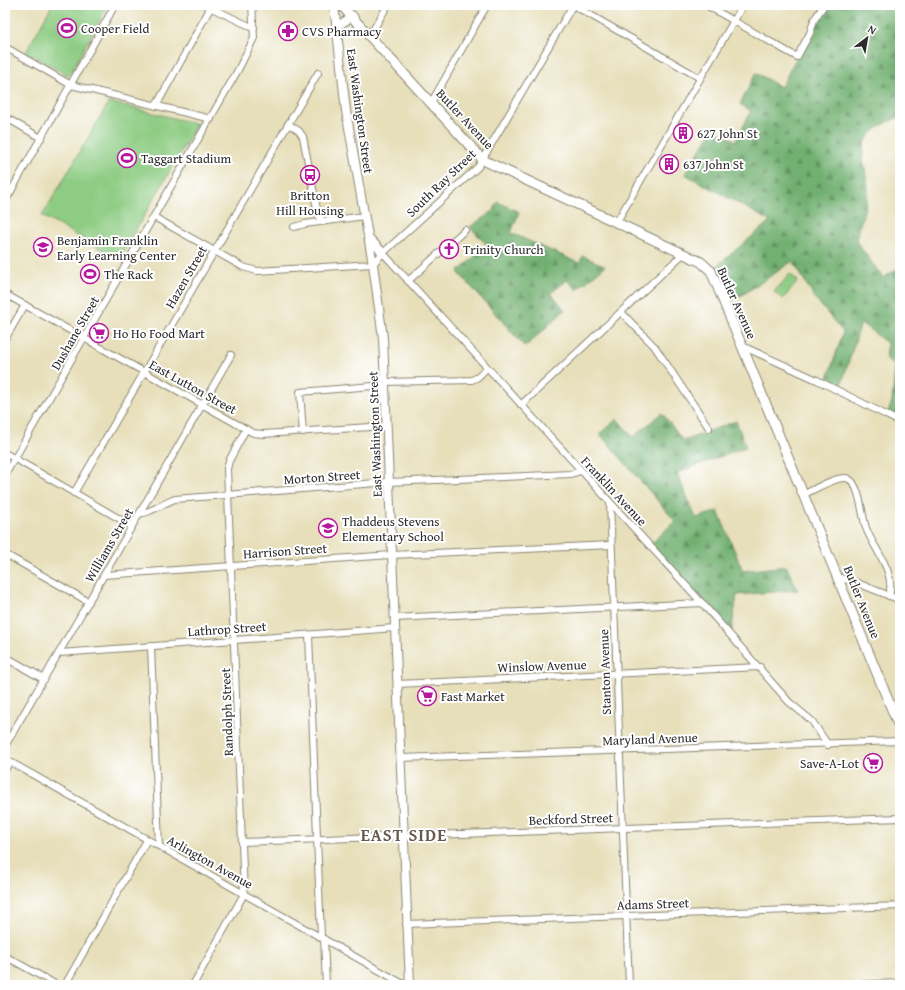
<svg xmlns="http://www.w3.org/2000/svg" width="905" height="990" viewBox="0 0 905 990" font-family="'Gentium Book Plus',serif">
<defs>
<pattern id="forest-firs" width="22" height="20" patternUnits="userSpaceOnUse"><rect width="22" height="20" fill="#72b071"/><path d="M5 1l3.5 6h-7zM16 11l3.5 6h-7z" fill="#5e8f5d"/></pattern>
</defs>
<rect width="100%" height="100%" fill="#fff"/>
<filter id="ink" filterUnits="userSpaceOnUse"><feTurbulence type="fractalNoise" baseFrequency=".025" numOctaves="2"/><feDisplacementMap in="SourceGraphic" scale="8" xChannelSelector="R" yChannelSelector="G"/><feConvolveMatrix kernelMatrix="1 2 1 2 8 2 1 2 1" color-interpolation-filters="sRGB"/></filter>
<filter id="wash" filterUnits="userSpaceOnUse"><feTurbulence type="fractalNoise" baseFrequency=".012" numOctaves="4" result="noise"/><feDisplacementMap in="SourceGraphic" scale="16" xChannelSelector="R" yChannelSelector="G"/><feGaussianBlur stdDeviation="0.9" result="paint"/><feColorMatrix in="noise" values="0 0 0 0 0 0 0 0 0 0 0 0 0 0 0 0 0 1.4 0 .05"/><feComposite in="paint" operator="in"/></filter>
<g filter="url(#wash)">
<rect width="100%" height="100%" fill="#e7dfba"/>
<g fill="url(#forest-firs)" stroke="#4e6e4e">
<path d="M824 5H900V117C881 124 860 135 863 159 864 169 868 178 868 187 868 205 859 224 856 241L883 278 900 267V422L887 416 892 401 895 366 886 358 887 343 861 323 841 386 827 381 843 332 814 297 793 261 726 306 711 271 770 221 685 174 713 129 736 141 751 111 740 104 756 73 781 87Z"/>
<polygon points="498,202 519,212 511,233 579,263 583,256 605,266 577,290 567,280 551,293 565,310 525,347 458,272 487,245 470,227 493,211"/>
<polygon points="662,413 683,441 736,421 746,447 677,473 696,518 718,511 743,571 786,566 798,590 737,595 731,635 649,546 675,521 600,434 617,419 633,437"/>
</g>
<g fill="#8ecc83" stroke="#5c7c57">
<polygon points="52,5 108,5 69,76 26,52"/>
<polygon points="109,102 197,124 119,259 42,216"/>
<polygon points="790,274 798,281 783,299 774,292"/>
</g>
</g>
<g filter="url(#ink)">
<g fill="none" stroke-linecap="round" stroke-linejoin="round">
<g stroke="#898572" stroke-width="8">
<g id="minor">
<polyline points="205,5 254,28"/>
<polyline points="573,5 700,78"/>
<polyline points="706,5 797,57 810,33 814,20 824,5"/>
<polyline points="370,35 388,5"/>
<polyline points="5,47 71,85 211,119"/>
<polyline points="431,103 487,5"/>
<polyline points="156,106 212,5"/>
<polyline points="5,117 41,138"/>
<polyline points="288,124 299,131 303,137 318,214 320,218 324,221"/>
<polyline points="5,202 115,5"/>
<polyline points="154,217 243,267 257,271 373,264 383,253 478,167 573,5"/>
<polyline points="616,223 743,5"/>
<polyline points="294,227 305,224 364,216"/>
<polyline points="383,253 702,603 789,702 812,721 828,745"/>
<polyline points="408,281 465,230"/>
<polyline points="5,294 253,433 263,434 386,426"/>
<polyline points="621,312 655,347 709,428"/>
<polyline points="5,339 25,305"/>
<polyline points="742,346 817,380 900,422"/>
<polyline points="385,382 472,380 478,377 487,368"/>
<polyline points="521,405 683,254"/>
<polyline points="303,432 300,392 385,385"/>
<polyline points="5,453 132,526"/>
<polyline points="5,475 238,70 254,38 252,5"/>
<polyline points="74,493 318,73"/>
<path d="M803 495C813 490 840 474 849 479 860 485 862 516 866 528 874 550 896 571 889 596"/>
<polyline points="610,503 629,985"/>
<path d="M140 513C146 515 166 502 175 499L389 482 571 474 581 471"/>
<polyline points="5,554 89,602"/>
<polyline points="104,575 391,555 611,545"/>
<polyline points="837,577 855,582 900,600"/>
<polyline points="394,618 702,603"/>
<polyline points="309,635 321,937"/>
<polyline points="151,646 159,846"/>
<polyline points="60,653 395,628"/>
<polyline points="397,684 760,667"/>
<polyline points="5,746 231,355"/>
<polyline points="400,758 900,741"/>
<polyline points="5,759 405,985"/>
<polyline points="5,770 10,762"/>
<polyline points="242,842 900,818"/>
<polyline points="406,924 900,906"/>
<polyline points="324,939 326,985"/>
<polyline points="5,956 57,985"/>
<polyline points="65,985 147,840"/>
<polyline points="193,985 244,894 227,469 229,461 246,429"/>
<polyline points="846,985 900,983"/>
</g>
</g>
<g stroke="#898572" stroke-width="9">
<polyline id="tertiary" points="5,657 44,679"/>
</g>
<g stroke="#898572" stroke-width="10">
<g id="secondary">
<polyline points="334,5 346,111 373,264 383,338 410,985"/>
<polyline points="336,27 353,16"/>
<polyline points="368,237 383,253"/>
</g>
</g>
<g stroke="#898572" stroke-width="11">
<polyline id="primary" points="341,5 483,160 701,262 711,271 900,729"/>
</g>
<use href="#minor" stroke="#fff" stroke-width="6"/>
<use href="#tertiary" stroke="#fff" stroke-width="7"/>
<use href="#secondary" stroke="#fff" stroke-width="8"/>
<use href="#primary" stroke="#fff" stroke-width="9"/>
</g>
</g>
<defs>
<g id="stadium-ring" transform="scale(1)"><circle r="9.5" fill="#fff" stroke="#b5179e" stroke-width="1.5"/><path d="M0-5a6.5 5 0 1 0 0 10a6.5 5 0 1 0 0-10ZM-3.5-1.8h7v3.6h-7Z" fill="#b5179e"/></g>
<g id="pharmacy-ring" transform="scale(1)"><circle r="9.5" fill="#fff" stroke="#b5179e" stroke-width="1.5"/><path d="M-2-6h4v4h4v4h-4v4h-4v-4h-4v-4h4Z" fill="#b5179e"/></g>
<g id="building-ring" transform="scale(1)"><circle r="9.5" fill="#fff" stroke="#b5179e" stroke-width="1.5"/><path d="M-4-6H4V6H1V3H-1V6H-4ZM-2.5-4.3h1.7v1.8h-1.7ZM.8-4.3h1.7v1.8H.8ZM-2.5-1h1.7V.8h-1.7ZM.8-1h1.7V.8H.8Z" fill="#b5179e"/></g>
<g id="bus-ring" transform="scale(1)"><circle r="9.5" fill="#fff" stroke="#b5179e" stroke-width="1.5"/><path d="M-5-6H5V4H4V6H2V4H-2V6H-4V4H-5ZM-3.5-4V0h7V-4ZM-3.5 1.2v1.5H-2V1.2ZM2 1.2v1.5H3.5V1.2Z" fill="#b5179e"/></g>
<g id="school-ring" transform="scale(1)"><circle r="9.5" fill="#fff" stroke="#b5179e" stroke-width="1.5"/><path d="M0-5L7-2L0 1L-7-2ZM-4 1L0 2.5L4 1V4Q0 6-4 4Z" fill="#b5179e"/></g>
<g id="church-ring" transform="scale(1)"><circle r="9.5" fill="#fff" stroke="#b5179e" stroke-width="1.5"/><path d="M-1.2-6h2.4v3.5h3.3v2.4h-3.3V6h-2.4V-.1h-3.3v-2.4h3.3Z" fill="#b5179e"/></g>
<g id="supermarket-ring" transform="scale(1)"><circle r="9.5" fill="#fff" stroke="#b5179e" stroke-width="1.5"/><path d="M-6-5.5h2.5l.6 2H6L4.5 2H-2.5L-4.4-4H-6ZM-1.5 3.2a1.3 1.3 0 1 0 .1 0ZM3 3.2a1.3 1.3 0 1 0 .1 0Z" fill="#b5179e"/></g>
</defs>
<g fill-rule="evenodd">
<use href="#stadium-ring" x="67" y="28"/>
<use href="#pharmacy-ring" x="288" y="31"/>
<use href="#building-ring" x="683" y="133"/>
<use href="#stadium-ring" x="127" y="158"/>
<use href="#building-ring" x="669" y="164"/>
<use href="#bus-ring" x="310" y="175"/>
<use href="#school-ring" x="43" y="247"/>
<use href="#church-ring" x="449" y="249"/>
<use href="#stadium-ring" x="90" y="274"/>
<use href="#supermarket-ring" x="99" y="333"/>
<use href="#school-ring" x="328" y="528"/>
<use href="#supermarket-ring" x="427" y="696"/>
<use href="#supermarket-ring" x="873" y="763"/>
</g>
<g text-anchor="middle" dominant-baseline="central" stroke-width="4" stroke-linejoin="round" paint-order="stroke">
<g font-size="13" fill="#2b2b2b" stroke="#fff" text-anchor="start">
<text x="81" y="28">Cooper Field</text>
<text x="302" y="31">CVS Pharmacy</text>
<text x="697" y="133">627 John St</text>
<text x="141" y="158">Taggart Stadium</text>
<text x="683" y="164">637 John St</text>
<text x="310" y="195" text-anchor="middle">Britton<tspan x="310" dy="15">Hill Housing</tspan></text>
<text x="57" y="240">Benjamin Franklin<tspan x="57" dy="15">Early Learning Center</tspan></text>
<text x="463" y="249">Trinity Church</text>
<text x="104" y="274">The Rack</text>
<text x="113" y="333">Ho Ho Food Mart</text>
<text x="342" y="521">Thaddeus Stevens<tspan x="342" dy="15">Elementary School</tspan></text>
<text x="441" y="696">Fast Market</text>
<text x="859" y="763" text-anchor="end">Save-A-Lot</text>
</g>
<g font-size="13" fill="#2b2b2b" stroke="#fff">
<text transform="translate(360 111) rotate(82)">East Washington Street</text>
<text transform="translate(465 119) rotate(47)">Butler Avenue</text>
<text transform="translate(441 183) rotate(-44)">South Ray Street</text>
<text transform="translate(186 277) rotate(-60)">Hazen Street</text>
<text transform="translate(737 303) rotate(66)">Butler Avenue</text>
<text transform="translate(75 333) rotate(-60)">Dushane Street</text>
<text transform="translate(193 387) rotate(29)">East Lutton Street</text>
<text transform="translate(375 434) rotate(-92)">East Washington Street</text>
<text transform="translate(322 477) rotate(-4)">Morton Street</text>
<text transform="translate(614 491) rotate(47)">Franklin Avenue</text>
<text transform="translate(109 545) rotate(-60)">Williams Street</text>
<text transform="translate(285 551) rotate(-4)">Harrison Street</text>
<text transform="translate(862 602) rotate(68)">Butler Avenue</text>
<text transform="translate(227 629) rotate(-4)">Lathrop Street</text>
<text transform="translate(542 666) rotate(-2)">Winslow Avenue</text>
<text transform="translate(605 672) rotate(-92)">Stanton Avenue</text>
<text transform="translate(227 712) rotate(-92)">Randolph Street</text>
<text transform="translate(650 739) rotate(-2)">Maryland Avenue</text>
<text transform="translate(571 819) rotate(-2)">Beckford Street</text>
<text transform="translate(210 862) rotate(29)">Arlington Avenue</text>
<text transform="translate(653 904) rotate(-2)">Adams Street</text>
</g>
<g font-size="17" font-weight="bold" letter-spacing="1" fill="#665a4d" stroke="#fff">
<text x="404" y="834">EAST SIDE</text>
</g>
</g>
<rect width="905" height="990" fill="none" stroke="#fff" stroke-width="20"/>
<g transform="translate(867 38) rotate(31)" stroke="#ffffff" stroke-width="3" paint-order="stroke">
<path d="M0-3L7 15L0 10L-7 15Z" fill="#2b2b2b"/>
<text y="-6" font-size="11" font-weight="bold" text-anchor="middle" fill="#2b2b2b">N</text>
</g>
</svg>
